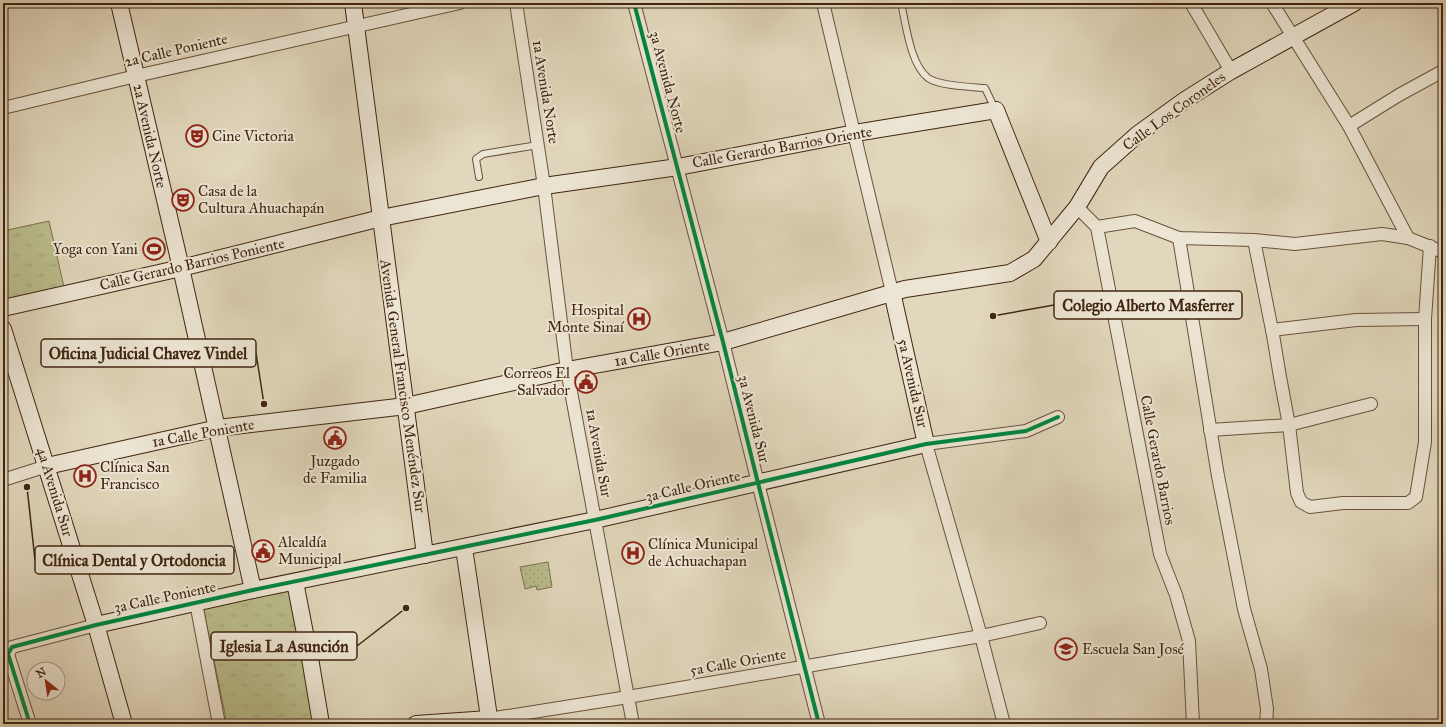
<svg xmlns="http://www.w3.org/2000/svg" width="1446" height="727" viewBox="0 0 1446 727" font-family="'IM FELL Great Primer',serif">
<defs>
<pattern id="park-tufts" width="24" height="20" patternUnits="userSpaceOnUse"><rect width="24" height="20" fill="#babc8c"/><path d="M3 7l-1-3M5 7V3M7 7l1-3M15 17l-1-3M17 17v-4M19 17l1-3" fill="none" stroke="#a1a178"/></pattern>
<pattern id="garden-dots" width="8" height="8" patternUnits="userSpaceOnUse"><rect width="8" height="8" fill="#babc8c"/><path d="M2 2h.1M6 6h.1" fill="none" stroke="#a1a178" stroke-width="1.8" stroke-linecap="round"/></pattern>
</defs>
<rect width="100%" height="100%" fill="#e1d7bc"/>
<filter id="stains"><feTurbulence type="fractalNoise" baseFrequency=".005" numOctaves="4"/><feColorMatrix values="0 0 0 0 .2 0 0 0 0 .09 0 0 0 0 .02 0 0 0 .5 -.17"/></filter>
<radialGradient id="worn" r=".72"><stop offset=".6" stop-color="#630" stop-opacity="0"/><stop offset="1" stop-color="#630" stop-opacity=".3"/></radialGradient>
<g fill="url(#park-tufts)" stroke="#7e704e">
<polygon points="49,221 64,287 3,301 3,231"/>
<polygon points="289,588 314,719 288,724 227,724 203,606"/>
</g>
<polygon fill="url(#garden-dots)" stroke="#7e704e" points="548,562 552,587 537,590 536,586 525,589 520,567"/>
<g fill="none" stroke-linecap="round" stroke-linejoin="round">
<g stroke="#69523c" stroke-width="8">
<g id="lane">
<path d="M901 3C906 24 910 64 928 78 939 86 971 87 985 88L995 109"/>
<polyline points="479,177 476,159 483,154 538,145"/>
</g>
</g>
<g stroke="#69523c" stroke-width="14">
<g id="street">
<polyline points="516,3 544,186 567,370 633,724"/>
<polyline points="634,3 723,342 758,483 819,724"/>
<polyline points="823,3 892,292"/>
<polyline points="1191,3 1231,71"/>
<polyline points="1272,3 1349,126 1408,238"/>
<polyline points="3,108 136,76 460,3"/>
<polyline points="1349,126 1399,95 1443,71"/>
<polyline points="1077,207 1097,227 1160,554 1176,595 1189,641 1193,724"/>
<polyline points="1097,227 1135,221 1179,238 1254,240 1295,244 1382,234 1408,238 1443,252"/>
<polyline points="1179,238 1218,476 1244,609 1261,669 1267,709 1266,724"/>
<polyline points="1254,240 1273,335 1280,377 1289,425 1297,493 1301,502 1310,507 1343,503 1408,503 1416,497 1425,442 1425,319 1430,246"/>
<polyline points="1272,330 1356,320 1425,319"/>
<polyline points="1210,430 1289,425 1371,404"/>
<polyline points="3,480 47,466"/>
<polyline points="196,603 219,724"/>
<polyline points="489,719 628,697 981,636 1040,623"/>
<polyline points="30,724 8,654 12,647 96,625"/>
<polyline points="1004,724 981,636 926,444 1026,431 1058,417"/>
</g>
</g>
<g stroke="#412511" stroke-width="18">
<g id="secondary">
<polyline points="119,3 181,268 253,590"/>
<polyline points="353,3 425,555"/>
<polyline points="3,308 181,268 381,218 544,186 678,167 855,133 996,110 1049,242"/>
<polyline points="3,329 96,625 124,724"/>
<polyline points="47,466 218,428 406,406 567,370 723,342 905,289 1010,273 1034,259 1077,207 1101,167 1138,134 1185,100 1231,71 1354,3"/>
<polyline points="464,548 490,724"/>
<polyline points="295,582 311,664 321,724"/>
<polyline points="96,625 253,590 595,520 926,444 892,292"/>
<polyline points="416,724 489,719"/>
</g>
</g>
<use href="#lane" stroke="#ece5d3" stroke-width="6"/>
<use href="#street" stroke="#ece5d3" stroke-width="12"/>
<use href="#secondary" stroke="#ece5d3" stroke-width="16"/>
<g stroke="#ece5d3" stroke-width="6">
<g id="cycleway">
<polyline points="634,3 723,342 758,483 819,724"/>
<polyline points="30,724 8,654 12,647 96,625 253,590 595,520 926,444 1026,431 1058,417"/>
</g>
</g>
<use href="#cycleway" stroke="#00873e" stroke-width="4"/>
</g>
<defs>
<g id="theatre-ring" transform="scale(1.15)"><circle r="9.5" fill="#ece5d3" stroke="#8f2418" stroke-width="1.5"/><path d="M-5-5.5Q0-4 5-5.5V0Q5 5 0 6Q-5 5-5 0ZM-3.3-2.5H-1v1.5H-3.3ZM1-2.5H3.3v1.5H1ZM-2.8 1Q0 5.5 2.8 1Z" fill="#8f2418"/></g>
<g id="stadium-ring" transform="scale(1.15)"><circle r="9.5" fill="#ece5d3" stroke="#8f2418" stroke-width="1.5"/><path d="M0-5a6.5 5 0 1 0 0 10a6.5 5 0 1 0 0-10ZM-3.5-1.8h7v3.6h-7Z" fill="#8f2418"/></g>
<g id="hospital-ring" transform="scale(1.15)"><circle r="9.5" fill="#ece5d3" stroke="#8f2418" stroke-width="1.5"/><path d="M-5-5h3v3.5h4V-5h3V5h-3V1.5h-4V5h-3Z" fill="#8f2418"/></g>
<g id="civic-ring" transform="scale(1.15)"><circle r="9.5" fill="#ece5d3" stroke="#8f2418" stroke-width="1.5"/><path d="M-.6-6.5H3V-4.5H.6V-3L4-1V1h2V6H-6V1h2V-1L-.6-3ZM-1.2 2.5V6h2.4V2.5Z" fill="#8f2418"/></g>
<g id="school-ring" transform="scale(1.15)"><circle r="9.5" fill="#ece5d3" stroke="#8f2418" stroke-width="1.5"/><path d="M0-5L7-2L0 1L-7-2ZM-4 1L0 2.5L4 1V4Q0 6-4 4Z" fill="#8f2418"/></g>
</defs>
<g fill-rule="evenodd">
<use href="#theatre-ring" x="197" y="136"/>
<use href="#theatre-ring" x="183" y="200"/>
<use href="#stadium-ring" x="154" y="249"/>
<use href="#hospital-ring" x="639" y="319"/>
<use href="#civic-ring" x="586" y="382"/>
<use href="#civic-ring" x="335" y="438"/>
<use href="#hospital-ring" x="85" y="476"/>
<use href="#civic-ring" x="263" y="551"/>
<use href="#hospital-ring" x="633" y="553"/>
<use href="#school-ring" x="1066" y="649"/>
</g>
<g text-anchor="middle" dominant-baseline="central" stroke-width="4" stroke-linejoin="round" paint-order="stroke">
<g font-size="15" fill="#412511" stroke="#ece5d3">
<text transform="translate(176 50) rotate(-13)">2a Calle Poniente</text>
<text transform="translate(668 82) rotate(75)">3a Avenida Norte</text>
<text transform="translate(546 92) rotate(81)">1a Avenida Norte</text>
<text transform="translate(1174 111) rotate(-36)">Calle Los Coroneles</text>
<text transform="translate(150 136) rotate(77)">2a Avenida Norte</text>
<text transform="translate(782 147) rotate(-10)">Calle Gerardo Barrios Oriente</text>
<text transform="translate(192 264) rotate(-13)">Calle Gerardo Barrios Poniente</text>
<text transform="translate(662 353) rotate(-10)">1a Calle Oriente</text>
<text transform="translate(913 383) rotate(77)">5a Avenida Sur</text>
<text transform="translate(403 386) rotate(82)">Avenida General Francisco Menéndez Sur</text>
<text transform="translate(754 419) rotate(76)">3a Avenida Sur</text>
<text transform="translate(203 433) rotate(-10)">1a Calle Poniente</text>
<text transform="translate(599 453) rotate(80)">1a Avenida Sur</text>
<text transform="translate(1158 460) rotate(79)">Calle Gerardo Barrios</text>
<text transform="translate(693 486) rotate(-13)">3a Calle Oriente</text>
<text transform="translate(55 492) rotate(73)">4a Avenida Sur</text>
<text transform="translate(165 597) rotate(-12)">3a Calle Poniente</text>
<text transform="translate(738 662) rotate(-10)">5a Calle Oriente</text>
</g>
<g font-size="15" fill="#412511" stroke="#ece5d3" text-anchor="start">
<text x="212" y="136">Cine Victoria</text>
<text x="198" y="191">Casa de la<tspan x="198" dy="17">Cultura Ahuachapán</tspan></text>
<text x="138" y="249" text-anchor="end">Yoga con Yani</text>
<text x="624" y="310" text-anchor="end">Hospital<tspan x="624" dy="17">Monte Sinaí</tspan></text>
<text x="570" y="373" text-anchor="end">Correos El<tspan x="570" dy="17">Salvador</tspan></text>
<text x="335" y="461" text-anchor="middle">Juzgado<tspan x="335" dy="17">de Familia</tspan></text>
<text x="100" y="467">Clínica San<tspan x="100" dy="17">Francisco</tspan></text>
<text x="278" y="542">Alcaldía<tspan x="278" dy="17">Municipal</tspan></text>
<text x="648" y="544">Clínica Municipal<tspan x="648" dy="17">de Achuachapan</tspan></text>
<text x="1082" y="649">Escuela San José</text>
</g>
</g>
<path fill="none" stroke="#412511" stroke-width="1.5" d="M993 316L1054 305M264 404L256 353M27 487L35 560M406 608L357 646"/>
<g fill="#412511" stroke="#ece5d3" stroke-width="1.5">
<circle cx="993" cy="316" r="4"/>
<circle cx="264" cy="404" r="4"/>
<circle cx="27" cy="487" r="4"/>
<circle cx="406" cy="608" r="4"/>
</g>
<g fill="#ece5d3" stroke="#412511" stroke-width="1.5">
<rect x="1054" y="291" width="188" height="28" rx="4"/>
<rect x="41" y="339" width="215" height="28" rx="4"/>
<rect x="35" y="546" width="199" height="28" rx="4"/>
<rect x="211" y="632" width="146" height="28" rx="4"/>
</g>
<g font-size="16" text-anchor="middle" font-weight="bold" fill="#412511">
<text x="1148" y="311">Colegio Alberto Masferrer</text>
<text x="148" y="359">Oficina Judicial Chavez Vindel</text>
<text x="134" y="566">Clínica Dental y Ortodoncia</text>
<text x="284" y="652">Iglesia La Asunción</text>
</g>
<rect width="1446" height="727" fill="none" stroke="#e1d7bc" stroke-width="16"/>
<rect x="4" y="4" width="1438" height="719" fill="none" stroke="#412511" stroke-width="2"/>
<rect x="8" y="8" width="1430" height="711" fill="none" stroke="#412511"/>
<g transform="translate(46 681) rotate(330)"><circle r="19" fill="#ece5d3" stroke="#a89885"/>
<path d="M0-3L7 15L0 10L-7 15Z" fill="#8f2418"/>
<text y="-6" font-size="11" font-weight="bold" text-anchor="middle" fill="#412511">N</text>
</g>
<rect width="100%" height="100%" filter="url(#stains)"/>
<rect width="100%" height="100%" fill="url(#worn)"/>
</svg>
